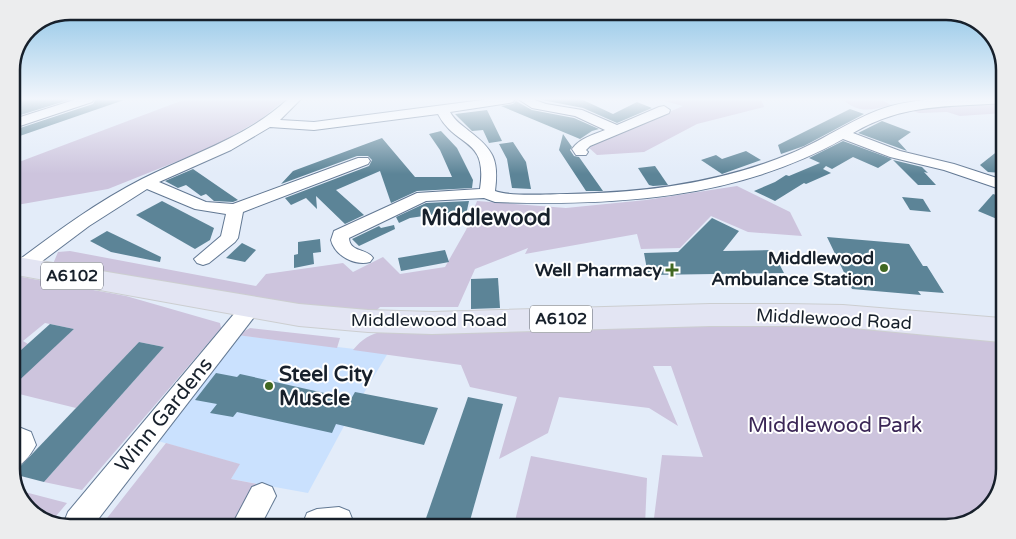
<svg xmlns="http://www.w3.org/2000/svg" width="1016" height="539" viewBox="0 0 1016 539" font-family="'Varela Round',sans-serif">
<rect width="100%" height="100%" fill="#e3ecf9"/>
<polygon fill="#cae1fe" points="237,335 388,353 344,426 308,493 231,479 239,464 158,441"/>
<g fill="#cdc4dd">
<polygon points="186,99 286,99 261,119 213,147 108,189 11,206 11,165"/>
<polygon points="657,99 761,99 764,107 697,124 644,152 597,155 588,147 683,106"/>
<path d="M842 99H880L891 105C871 110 859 114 842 99Z"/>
<polygon points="1004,103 1004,113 960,116 947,112 919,113 912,111 939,107"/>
<polygon points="737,186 790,212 802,236 748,232 711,216 680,248 641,249 637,234 525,254 528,248 475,269 458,307 380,307 376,311 300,304 53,264 58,252 70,251 256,286 266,274 343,263 353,272 383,257 400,274 445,267 466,230 477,201 566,208 646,200"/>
<polygon points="11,275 126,296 220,323 221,328 82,490 44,482 164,347 139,342 76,408 11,392 11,386 74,329 45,323 23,341 28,344 11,359"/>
<path d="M839 324 1001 336 999 495 976 520 946 528 653 526 662 455 703 457 671 366H653L678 426 649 408 559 397 548 433 499 459 517 397 470 387 461 365 353 350C362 339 370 334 384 331Z"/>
<polygon points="250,328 340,338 337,348 237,335"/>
<polygon points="166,443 240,464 231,479 257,484 234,523 104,522"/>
<polygon points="531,456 647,478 645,526 514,525"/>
<polygon points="17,490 67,503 51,522 44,522 21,501"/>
</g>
<g fill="#5c8497">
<polygon points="11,99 72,99 11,118"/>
<polygon points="96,99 124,100 11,139 11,131 93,104"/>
<polygon points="537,99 581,99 613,114 637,102 652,108 617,123 583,108"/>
<polygon points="516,101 532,110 574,118 599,129 592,131 580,139 501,106 513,104"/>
<polygon points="850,109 864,114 804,146 781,154 778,145"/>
<polygon points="487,110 502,141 489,143 483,130 472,131 455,114"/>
<polygon points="882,121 911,132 898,141 907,151 858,133"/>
<polygon points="441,131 457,148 473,180 472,188 417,191 391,203 380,171 336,190 364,215 345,224 316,196 317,209 306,198 291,205 285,198 369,166 372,160 368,156 357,156 281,184 293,171 382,138 415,177 452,177 440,150 429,134"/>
<polygon points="563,134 572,147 570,150 574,156 579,157 603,191 586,191 559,150"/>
<polygon points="843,141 892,159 878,168 853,157 832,169 826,166 823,169 831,173 806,184 804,183 775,201 754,191 775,182 786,175 789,176 820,163 809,158"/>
<polygon points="513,142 526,162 531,189 512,188 507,159 499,144"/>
<polygon points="1004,146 1003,173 988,172 980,165"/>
<polygon points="746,151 761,160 722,174 701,160 716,155 722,159"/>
<polygon points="893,160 922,167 928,173 924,172 936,185 918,185"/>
<polygon points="655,166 668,185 653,186 649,185 638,168"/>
<polygon points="193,169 238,200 233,202 214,201 206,194 201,196 186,185 178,188 165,181"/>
<polygon points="993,194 1003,197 1003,212 997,219 978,211"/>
<polygon points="902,197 923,199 931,212 910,210"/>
<polygon points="162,201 214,228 210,240 195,249 136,215"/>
<polygon points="469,201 466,215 437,214 410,218 399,223 396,217 426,203"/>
<polygon points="712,218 739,231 723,251 772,250 784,273 648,275 644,253 678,252"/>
<polygon points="394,225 395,229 359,246 352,239 379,226 381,228"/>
<polygon points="107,231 161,257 160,262 111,252 90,241"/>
<polygon points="827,237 909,244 923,266 927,266 944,293 918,291 921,295 852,289"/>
<polygon points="320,239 321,252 313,253 314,264 294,268 294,255 298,254 298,242"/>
<polygon points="242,243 256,250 245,262 226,258"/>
<polygon points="445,250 449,262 401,271 398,258"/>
<polygon points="498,278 500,308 471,309 471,279"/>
<polygon points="50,324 74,329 11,388 11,359"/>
<polygon points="139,342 164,347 44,482 13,474"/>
<polygon points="216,373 237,377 240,374 351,399 355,392 438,408 424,445 336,424 332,433 237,412 233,417 210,413 217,404 195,400"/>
<polygon points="468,397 503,404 469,524 424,524"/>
</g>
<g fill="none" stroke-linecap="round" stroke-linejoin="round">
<g stroke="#627893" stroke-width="2">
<g id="minor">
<polygon points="77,99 94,99 92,102 11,129 11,120"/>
<path d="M288 99H301L280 120 314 122 490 99H515L513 102 509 103 450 112C455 121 462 125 469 131 494 150 499 160 495 191 509 197 550 194 567 194 644 193 721 183 792 153 826 139 856 116 891 106 928 96 967 99 1004 99V103C948 107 904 103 853 133L900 151 954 164 1003 180V190L944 170 890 157 843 139C737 199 614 206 495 202L484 198 426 201 349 238C350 253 367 248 373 258L370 262C355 266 335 256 331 240L334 231 417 193 480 189C488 136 456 149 438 114L314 130 270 127 231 150 159 182 206 202 233 204 358 158H368L370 161 368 164 243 212 238 238 235 242 209 263 203 265 197 263 194 259 221 236 226 214 195 209 147 189 89 226 29 271 22 273 15 271 13 267 15 263C56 232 97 202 142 179 193 153 246 138 288 99Z"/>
<path d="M518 99H532L546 104 582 110 617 125 659 107 664 106 670 110 669 113 590 146 586 150 588 152 586 155H576L572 149C580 138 593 135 605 130L575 116 532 108Z"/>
<polygon points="251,300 258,302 261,307 258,312 96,522 64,522 68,512 244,302"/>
<path d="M11 424 31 432 36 445C30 456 23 465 11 470Z"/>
<polygon points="262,483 272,487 276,496 262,523 233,523 252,487"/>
<polygon points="339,507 349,511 353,521 352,524 303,523 307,513 317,509"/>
</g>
</g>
<g stroke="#ccced0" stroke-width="2">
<polygon id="primary" points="11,256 299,304 368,310 432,312 710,304 788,304 843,305 1001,318 1001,342 843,327 788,326 710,326 432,334 368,332 299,326 11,274"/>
</g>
<use href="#minor" fill="#fff" fill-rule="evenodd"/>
<use href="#primary" fill="#e3e5f3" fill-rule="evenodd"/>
</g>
<linearGradient id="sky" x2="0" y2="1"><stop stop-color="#8ec4e6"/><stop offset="0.57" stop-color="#f2f6fc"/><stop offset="1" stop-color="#f2f6fc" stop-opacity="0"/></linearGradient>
<rect width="1016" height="174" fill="url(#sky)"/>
<g fill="#416822" stroke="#fff" stroke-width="2">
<circle cx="884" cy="268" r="5"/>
<path d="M669.5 262.5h5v5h5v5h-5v5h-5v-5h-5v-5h5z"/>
<circle cx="269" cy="386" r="5"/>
</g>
<g text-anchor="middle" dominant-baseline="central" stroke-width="4" stroke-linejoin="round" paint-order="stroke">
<g fill="#fff" stroke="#5d636b" stroke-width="1">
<rect x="41" y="262.5" width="62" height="27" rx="4"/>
<rect x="530" y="305.5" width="62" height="27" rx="4"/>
</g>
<g font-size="16" font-weight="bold" fill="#17202b">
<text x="72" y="276">A6102</text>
<text x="561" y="319">A6102</text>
</g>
<g font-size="18" font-weight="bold" fill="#17202b" stroke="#fff" text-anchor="end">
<text x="874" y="258">Middlewood<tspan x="874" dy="21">Ambulance Station</tspan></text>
<text x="662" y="270">Well Pharmacy</text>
</g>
<g font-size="18" fill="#17202b" stroke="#fff">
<text transform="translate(834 319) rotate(3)">Middlewood Road</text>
<text x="429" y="320">Middlewood Road</text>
</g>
<g font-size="21" font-weight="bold" fill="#17202b" stroke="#fff" text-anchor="start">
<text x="279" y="374">Steel City<tspan x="279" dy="24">Muscle</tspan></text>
</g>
<g font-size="21" fill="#17202b" stroke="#fff">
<text transform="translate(164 415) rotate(-51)">Winn Gardens</text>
</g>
<g font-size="21" fill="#3b2756" stroke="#fff">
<text x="835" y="425">Middlewood Park</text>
</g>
<g font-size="22" font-weight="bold" fill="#17202b" stroke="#fff">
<text x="486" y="218">Middlewood</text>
</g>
</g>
<path d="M0 0H1016V539H0ZM70 20H946A50 50 0 0 1 996 70V469A50 50 0 0 1 946 519H70A50 50 0 0 1 20 469V70A50 50 0 0 1 70 20Z" fill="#ecedee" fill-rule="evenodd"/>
<path fill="none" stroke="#17202b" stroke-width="2.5" d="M70 20H946A50 50 0 0 1 996 70V469A50 50 0 0 1 946 519H70A50 50 0 0 1 20 469V70A50 50 0 0 1 70 20Z"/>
</svg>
